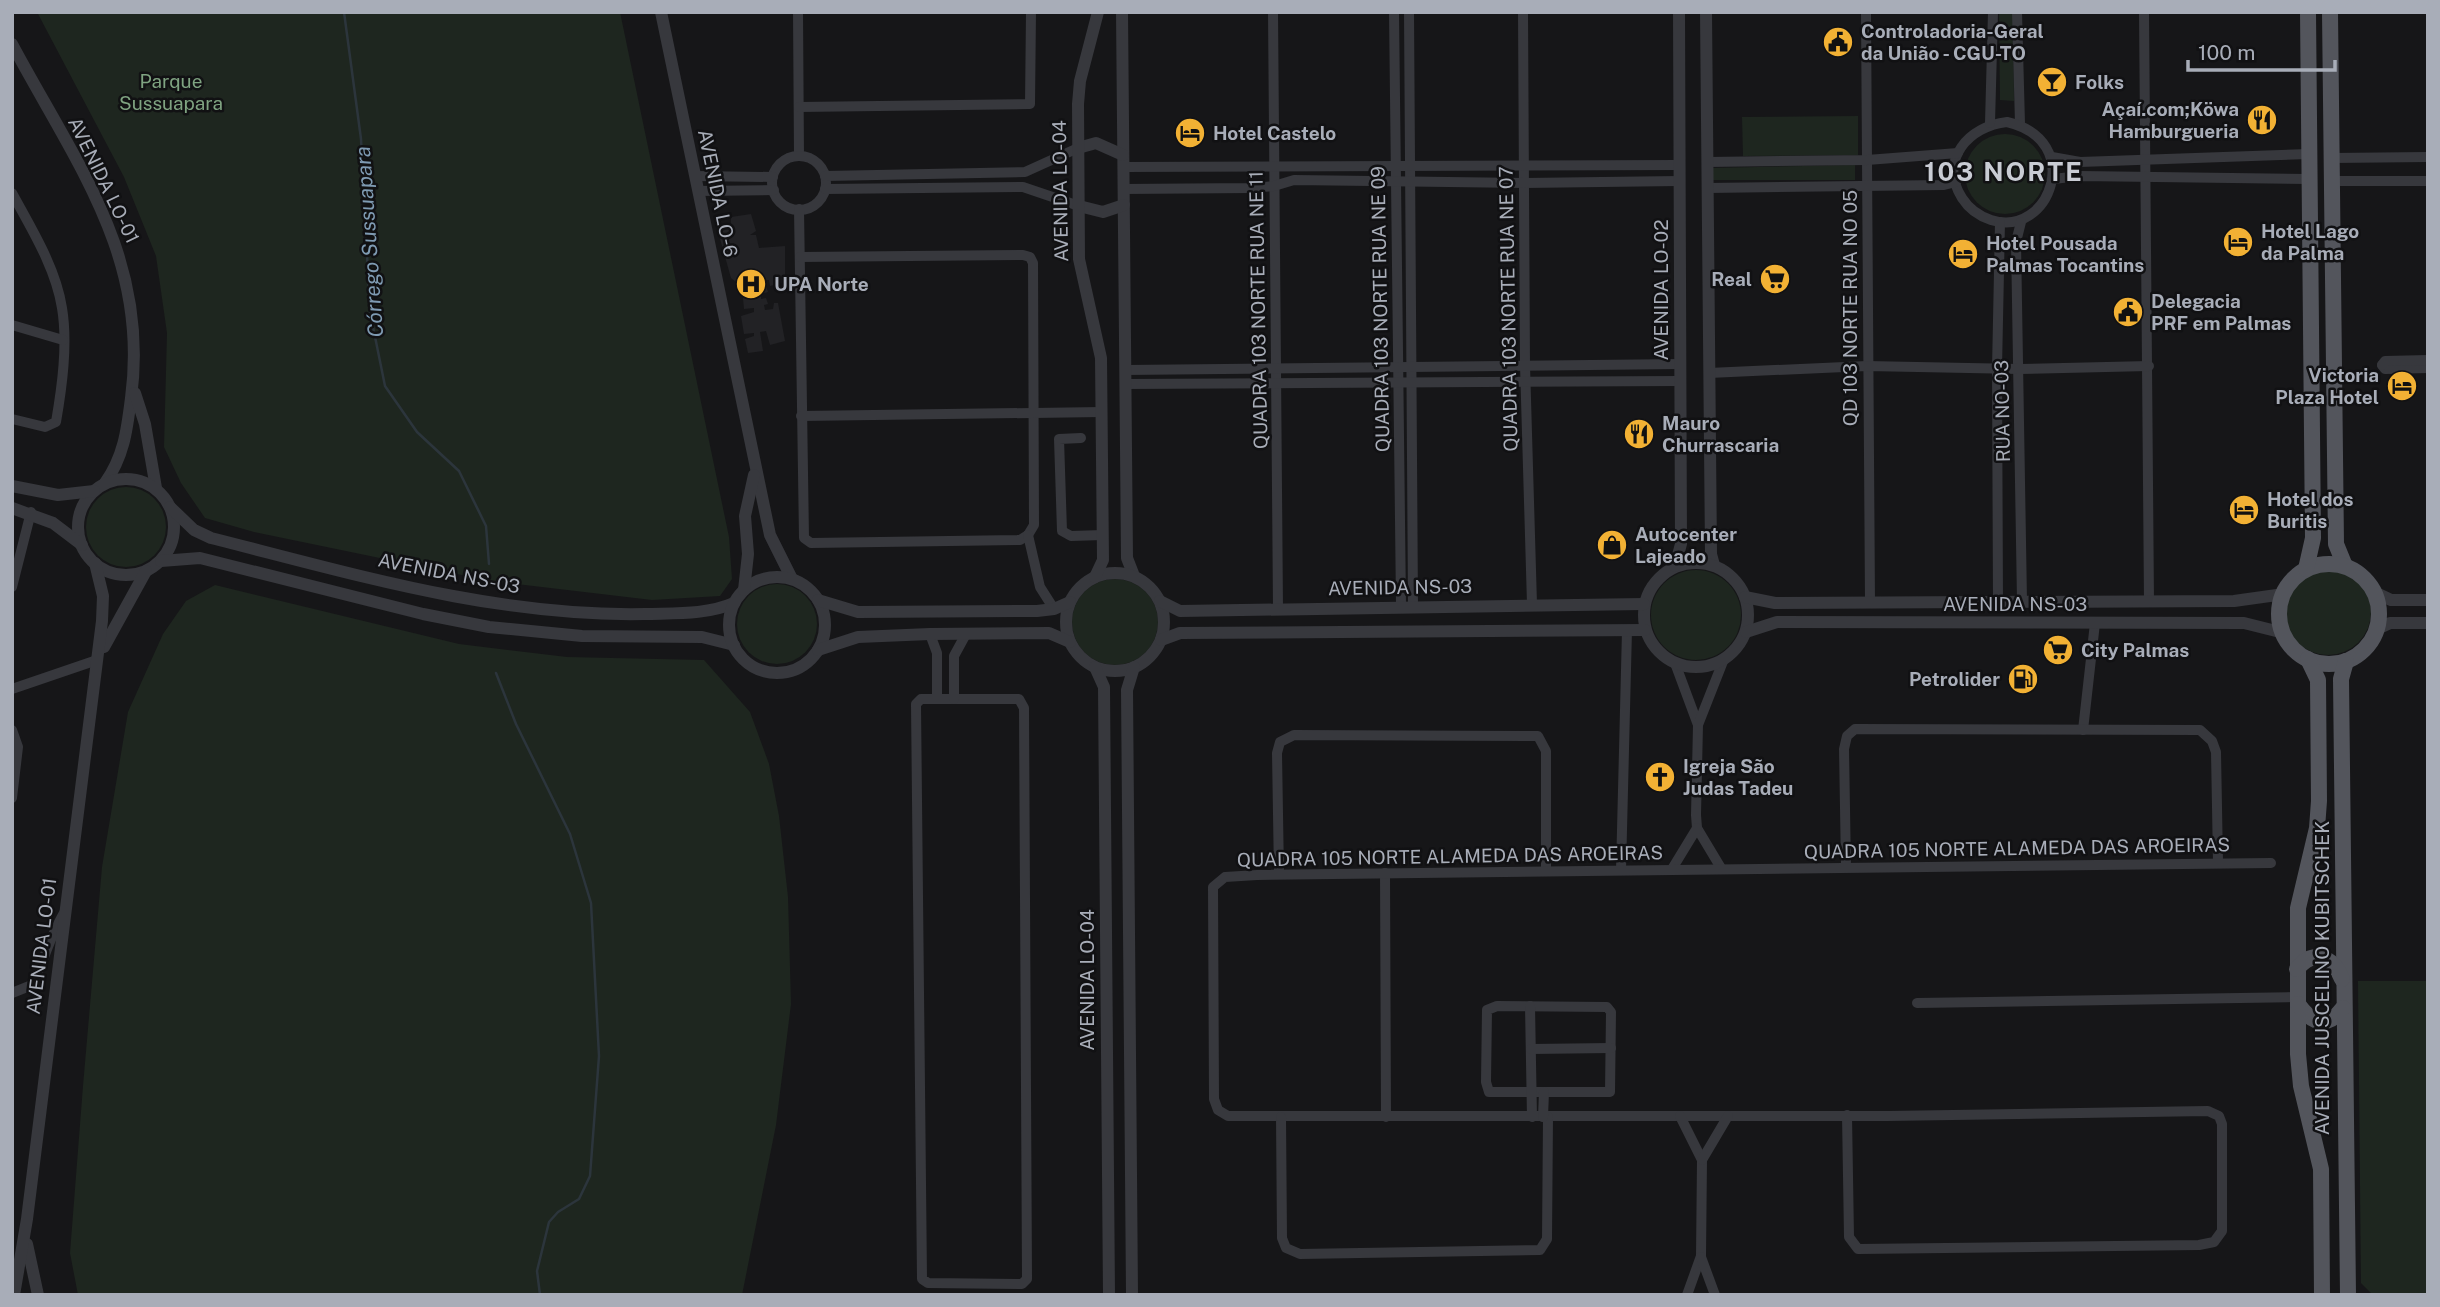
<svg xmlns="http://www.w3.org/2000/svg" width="2440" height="1307" viewBox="0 0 2440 1307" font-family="'Public Sans',sans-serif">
<rect width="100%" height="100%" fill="#161618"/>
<polygon fill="#222225" points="751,214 756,231 750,235 756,235 759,248 785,246 785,282 770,286 769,280 764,280 768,292 761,294 761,299 766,298 768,304 764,305 765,310 773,309 774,303 778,303 785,341 770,345 766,331 760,332 763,351 748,353 745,339 754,336 754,333 744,334 741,316 754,312 754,308 744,309 742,287 731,278 717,228 731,224 731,217"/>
<g fill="#1e261f">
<polygon points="37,12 620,12 729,537 732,579 720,596 652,600 491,581 254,532 205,518 181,483 164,447 167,333 156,256 124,177"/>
<polygon points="1999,12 2013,12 2014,101 2000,100"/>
<polygon points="1858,116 1858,155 1743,156 1742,117"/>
<circle cx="2005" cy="174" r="40"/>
<polygon points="1855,165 1855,180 1710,180 1710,168"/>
<circle cx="126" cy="527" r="40"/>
<circle cx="2328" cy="612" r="43"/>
<circle cx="1696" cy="615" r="45"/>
<circle cx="1115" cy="622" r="43"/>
<circle cx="777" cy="624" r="40"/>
<polygon points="215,585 459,644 567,657 704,660 750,712 769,764 779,816 788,897 791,1004 776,1125 742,1295 78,1295 70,1253 83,1086 102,867 128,712 163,634 186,601"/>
<polygon points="2358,981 2428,981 2428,1295 2373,1295 2361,1283"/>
</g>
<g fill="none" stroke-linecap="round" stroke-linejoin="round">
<g stroke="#2c353c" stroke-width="2.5">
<polyline points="344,12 361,139 370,312 385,386 417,432 459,471 486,526 489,564"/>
<polyline points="496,673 516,724 570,834 591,903 599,1056 590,1176 579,1199 558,1212 549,1222 537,1271 540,1295"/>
</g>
<g stroke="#37383d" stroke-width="10">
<polyline points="798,12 799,156"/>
<polyline points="1273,12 1278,608"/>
<polyline points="1394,12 1401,605"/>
<polyline points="1409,12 1413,605"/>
<polyline points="1523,12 1525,365 1532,604"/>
<polyline points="1866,12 1870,603"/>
<polyline points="2017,12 2020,124"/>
<polyline points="2144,12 2149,601"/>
<polyline points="799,107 1030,104 1031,12"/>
<path d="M2007 122C2086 140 2050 239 1991 220 1979 216 1969 209 1962 198 1938 160 1969 126 2007 122Z"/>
<polyline points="1990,123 1993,12"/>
<circle cx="799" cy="183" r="27"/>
<polyline points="2052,157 2080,162 2308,154"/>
<polyline points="2332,158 2428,157"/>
<polyline points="1708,162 1867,160 1958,153"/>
<polyline points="1123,167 1679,165"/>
<polyline points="695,176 773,177"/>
<polyline points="825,176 1025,172 1078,148"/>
<polyline points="2053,179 2080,176 2308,179"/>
<polyline points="2332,181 2428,181"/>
<polyline points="1708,188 1944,185 1956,182"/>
<polyline points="825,189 1023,187 1079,206"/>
<polyline points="1123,189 1252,188 1274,186 1294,180 1525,183 1679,181"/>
<polyline points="698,191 774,190"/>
<path d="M12 193C31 228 56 268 62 308 68 344 62 387 56 422L45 427 12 419"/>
<polyline points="799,209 804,538 811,543 1020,540 1028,535"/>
<polyline points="2021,222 2016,242 2022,601"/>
<polyline points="800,257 1023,255 1030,257 1033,263 1034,525 1028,535"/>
<polyline points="12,325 63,340"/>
<polyline points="2382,365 2385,369 2428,368"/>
<polyline points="2382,365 2385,361 2428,360"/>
<polyline points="1125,370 1680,364"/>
<polyline points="1709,373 1867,366 2019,369 2149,366"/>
<polyline points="1125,384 1680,381"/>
<polyline points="801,416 1102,412"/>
<polyline points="1081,438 1059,439 1062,531 1071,536 1103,535"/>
<polyline points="1028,535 1040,587 1054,609"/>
<polyline points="12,587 31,512"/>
<polyline points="1998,601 1997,369 2000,222"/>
<polyline points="930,634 937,653 937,699"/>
<polyline points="1675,663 1698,725"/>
<polyline points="12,689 97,660"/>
<polygon points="921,699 1019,699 1024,708 1027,1279 1022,1284 928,1283 922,1279 916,704"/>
<polyline points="954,699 954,656 966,634"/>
<polyline points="12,730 18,747 12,798"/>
<polyline points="2083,730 2095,623"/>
<polyline points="1846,867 1844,749 1847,736 1855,729 2200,730 2212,741 2216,752 2218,862"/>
<polyline points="1721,868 1697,828 1696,815 1698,725 1724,659"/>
<polyline points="1672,869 1697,828"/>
<polyline points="1621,870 1627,630"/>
<polyline points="1385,873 1386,1117"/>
<polyline points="1279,874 1277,753 1280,742 1294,735 1538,736 1546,751 1546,870"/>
<path d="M12 993 32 985C44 961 50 936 64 913"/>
<polyline points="1917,1003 2297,997"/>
<polygon points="1497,1006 1607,1007 1611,1012 1610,1092 1489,1092 1486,1082 1487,1010"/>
<polyline points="1530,1006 1532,1117"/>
<polyline points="1531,1049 1611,1048"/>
<polyline points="1847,1115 1849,1237 1858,1249 2199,1245 2214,1242 2222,1231 2222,1124 2219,1116 2208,1111 1888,1116 1228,1116 1218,1110 1214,1099 1213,887 1225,877 1257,875 2271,863"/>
<polyline points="1680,1116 1702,1160 1701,1256 1687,1295"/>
<polyline points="1281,1117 1282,1238 1286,1248 1300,1254 1540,1250 1547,1239 1548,1117"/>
<polyline points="1543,1117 1544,1092"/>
<polyline points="1702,1160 1728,1116"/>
<polyline points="1701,1257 1715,1295"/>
</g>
<g stroke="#37383d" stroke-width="12">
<polyline points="661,12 770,535 792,579"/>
<polyline points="1122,12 1127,558 1134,576"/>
<polyline points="1706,12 1711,554 1714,565"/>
<path d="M12 44C75 162 150 257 131 398 127 430 124 456 105 483"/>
<polyline points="1078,148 1096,143 1123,155"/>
<polyline points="1079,206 1103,212 1124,205"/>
<polyline points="135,393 145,424 156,488"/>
<circle cx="126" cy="527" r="48"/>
<polyline points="12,486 58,495 94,491"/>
<path d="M170 507 194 530 211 538C354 574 496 617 645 614 675 613 706 615 734 603"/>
<polyline points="12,508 53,523 82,545"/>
<polyline points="161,561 200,558 423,614 489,627 582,636 702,637 734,645"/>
<circle cx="1696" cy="615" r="52"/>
<polyline points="1675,566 1681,544 1679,12"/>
<circle cx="1115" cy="622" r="49"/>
<circle cx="777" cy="625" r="48"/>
<polyline points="1095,577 1103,560 1101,358 1079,259 1078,104 1080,81 1098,12"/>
<polyline points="744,590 748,554 745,516 754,475"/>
<polyline points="2374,592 2391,600 2428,600"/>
<polyline points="1745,597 1775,603 2234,601 2284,594"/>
<polyline points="818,600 858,612 1037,611 1054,609 1070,602"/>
<polyline points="1160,601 1180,611 1644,604"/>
<polyline points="2377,629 2390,623 2428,623"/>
<polyline points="1746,632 1777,622 2244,623 2284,633"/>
<polyline points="1161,640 1180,633 1645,630"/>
<polyline points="104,647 146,571"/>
<polyline points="818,650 858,637 930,634 1049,633 1070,642"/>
<polyline points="1095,667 1104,687 1109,1295"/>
<polyline points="27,1244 38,1295"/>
<polyline points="14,1295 27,1219 102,621 103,596 95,563"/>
<polyline points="1132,1295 1127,690 1134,667"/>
</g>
<g stroke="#53555c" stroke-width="16">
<polyline points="2330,12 2336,544 2345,566"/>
<circle cx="2329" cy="614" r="50"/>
<polyline points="2306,569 2313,538 2308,12"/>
<polyline points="2308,659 2318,680 2319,801 2317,828 2298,908 2298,1054 2301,1086 2321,1169 2322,1295"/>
<polyline points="2346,661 2341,679 2348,1295"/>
<path d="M2297 969C2314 948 2333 957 2342 979"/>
<path d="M2298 1004C2312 1024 2327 1029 2343 1008"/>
</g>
</g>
<defs>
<g id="civic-disc" transform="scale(1.575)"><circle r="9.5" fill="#f2b134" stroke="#111113"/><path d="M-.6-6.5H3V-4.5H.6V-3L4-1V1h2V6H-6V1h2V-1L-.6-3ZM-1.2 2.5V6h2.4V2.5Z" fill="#111"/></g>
<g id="bar-disc" transform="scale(1.575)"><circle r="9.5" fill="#f2b134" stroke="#111113"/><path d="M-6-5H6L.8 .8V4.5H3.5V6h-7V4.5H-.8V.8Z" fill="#111"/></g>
<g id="restaurant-disc" transform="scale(1.575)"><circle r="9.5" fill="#f2b134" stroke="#111113"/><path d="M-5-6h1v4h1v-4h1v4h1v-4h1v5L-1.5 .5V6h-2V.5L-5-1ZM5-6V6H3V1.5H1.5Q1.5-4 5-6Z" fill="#111"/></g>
<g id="hotel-disc" transform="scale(1.575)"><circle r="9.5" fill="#f2b134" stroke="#111113"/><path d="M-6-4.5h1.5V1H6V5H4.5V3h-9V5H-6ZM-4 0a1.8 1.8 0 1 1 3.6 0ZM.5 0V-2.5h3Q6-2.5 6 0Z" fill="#111"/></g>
<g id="supermarket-disc" transform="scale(1.575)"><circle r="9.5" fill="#f2b134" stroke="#111113"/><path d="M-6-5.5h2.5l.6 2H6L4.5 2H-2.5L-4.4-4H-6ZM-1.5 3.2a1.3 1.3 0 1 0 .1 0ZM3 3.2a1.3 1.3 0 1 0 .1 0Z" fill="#111"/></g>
<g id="hospital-disc" transform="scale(1.575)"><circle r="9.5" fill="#f2b134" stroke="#111113"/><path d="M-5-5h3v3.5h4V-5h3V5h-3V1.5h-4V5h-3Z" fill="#111"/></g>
<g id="shop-disc" transform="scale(1.575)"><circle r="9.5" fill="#f2b134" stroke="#111113"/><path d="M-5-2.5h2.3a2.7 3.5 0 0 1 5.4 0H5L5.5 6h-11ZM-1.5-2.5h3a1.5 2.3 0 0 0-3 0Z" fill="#111"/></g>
<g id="fuel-disc" transform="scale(1.575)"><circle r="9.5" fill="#f2b134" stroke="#111113"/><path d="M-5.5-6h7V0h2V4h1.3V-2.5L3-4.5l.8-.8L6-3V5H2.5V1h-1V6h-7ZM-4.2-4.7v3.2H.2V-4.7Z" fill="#111"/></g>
<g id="church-disc" transform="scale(1.575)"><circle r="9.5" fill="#f2b134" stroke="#111113"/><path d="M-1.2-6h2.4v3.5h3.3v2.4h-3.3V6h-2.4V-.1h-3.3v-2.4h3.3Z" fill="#111"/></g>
</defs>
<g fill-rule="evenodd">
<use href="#civic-disc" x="1838" y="42"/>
<use href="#bar-disc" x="2052" y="82"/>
<use href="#restaurant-disc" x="2262" y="120"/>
<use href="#hotel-disc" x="1190" y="133"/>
<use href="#hotel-disc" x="2238" y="242"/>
<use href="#hotel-disc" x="1963" y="254"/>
<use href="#supermarket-disc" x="1775" y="279"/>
<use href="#hospital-disc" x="751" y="284"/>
<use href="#civic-disc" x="2128" y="312"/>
<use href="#hotel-disc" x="2402" y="386"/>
<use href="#restaurant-disc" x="1639" y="434"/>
<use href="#hotel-disc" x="2244" y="510"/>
<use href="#shop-disc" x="1612" y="545"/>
<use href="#supermarket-disc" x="2058" y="650"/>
<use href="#fuel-disc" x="2023" y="679"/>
<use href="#church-disc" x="1660" y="777"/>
</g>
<g text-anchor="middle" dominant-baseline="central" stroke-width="5" stroke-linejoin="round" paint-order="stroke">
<g font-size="19" font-weight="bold" fill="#a8adb8" stroke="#111113" text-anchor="start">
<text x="1861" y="31">Controladoria-Geral<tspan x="1861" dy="22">da União - CGU-TO</tspan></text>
<text x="2075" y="82">Folks</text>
<text x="2239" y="109" text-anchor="end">Açaí.com;Köwa<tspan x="2239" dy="22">Hamburgueria</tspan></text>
<text x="1213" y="133">Hotel Castelo</text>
<text x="2261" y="231">Hotel Lago<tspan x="2261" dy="22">da Palma</tspan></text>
<text x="1986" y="243">Hotel Pousada<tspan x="1986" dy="22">Palmas Tocantins</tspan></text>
<text x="1752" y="279" text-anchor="end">Real</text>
<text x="774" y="284">UPA Norte</text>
<text x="2151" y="301">Delegacia<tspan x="2151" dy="22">PRF em Palmas</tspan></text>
<text x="2379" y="375" text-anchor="end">Victoria<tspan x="2379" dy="22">Plaza Hotel</tspan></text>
<text x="1662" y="423">Mauro<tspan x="1662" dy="22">Churrascaria</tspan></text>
<text x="2267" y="499">Hotel dos<tspan x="2267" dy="22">Buritis</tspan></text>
<text x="1635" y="534">Autocenter<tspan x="1635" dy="22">Lajeado</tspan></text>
<text x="2081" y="650">City Palmas</text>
<text x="2000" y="679" text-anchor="end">Petrolider</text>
<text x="1683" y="766">Igreja São<tspan x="1683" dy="22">Judas Tadeu</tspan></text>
</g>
<g font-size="19" fill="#7fa381" stroke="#111113">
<text x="171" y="81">Parque<tspan x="171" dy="22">Sussuapara</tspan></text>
</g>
<g font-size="19" fill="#a8adb8" stroke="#111113">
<text transform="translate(104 180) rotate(64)">AVENIDA LO-01</text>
<text transform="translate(1060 191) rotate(-91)">AVENIDA LO-04</text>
<text transform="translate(718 193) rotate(78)">AVENIDA LO-6</text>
<text transform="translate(1661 290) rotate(-90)">AVENIDA LO-02</text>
<text transform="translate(1850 308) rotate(-90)">QD 103 NORTE RUA NO 05</text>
<text transform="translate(1380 309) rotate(-91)">QUADRA 103 NORTE RUA NE 09</text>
<text transform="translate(1508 309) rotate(-91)">QUADRA 103 NORTE RUA NE 07</text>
<text transform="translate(1258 310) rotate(-91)">QUADRA 103 NORTE RUA NE 11</text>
<text transform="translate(2002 411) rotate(-91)">RUA NO-03</text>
<text transform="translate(449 573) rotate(11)">AVENIDA NS-03</text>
<text transform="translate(1400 587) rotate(-1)">AVENIDA NS-03</text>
<text x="2015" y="604">AVENIDA NS-03</text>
<text transform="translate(2017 848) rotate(-1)">QUADRA 105 NORTE ALAMEDA DAS AROEIRAS</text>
<text transform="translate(1450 856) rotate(-1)">QUADRA 105 NORTE ALAMEDA DAS AROEIRAS</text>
<text transform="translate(41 946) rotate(-83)">AVENIDA LO-01</text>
<text transform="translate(2322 978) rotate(-90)">AVENIDA JUSCELINO KUBITSCHEK</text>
<text transform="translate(1087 980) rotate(-90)">AVENIDA LO-04</text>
</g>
<g font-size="21" font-style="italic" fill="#7f9bb3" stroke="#111113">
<text transform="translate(369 242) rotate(-94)">Córrego Sussuapara</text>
</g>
<g font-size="26" font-weight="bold" letter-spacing="2" fill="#c9ccd4" stroke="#111113">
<text x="2004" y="171">103 NORTE</text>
</g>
</g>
<rect width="2440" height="1307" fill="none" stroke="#a8adb8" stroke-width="28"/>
<path d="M2188 60v10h147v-10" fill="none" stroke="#a8adb8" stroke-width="3.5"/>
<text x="2198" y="60" font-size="21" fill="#a8adb8" stroke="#111113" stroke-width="5" paint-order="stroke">100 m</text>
</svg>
